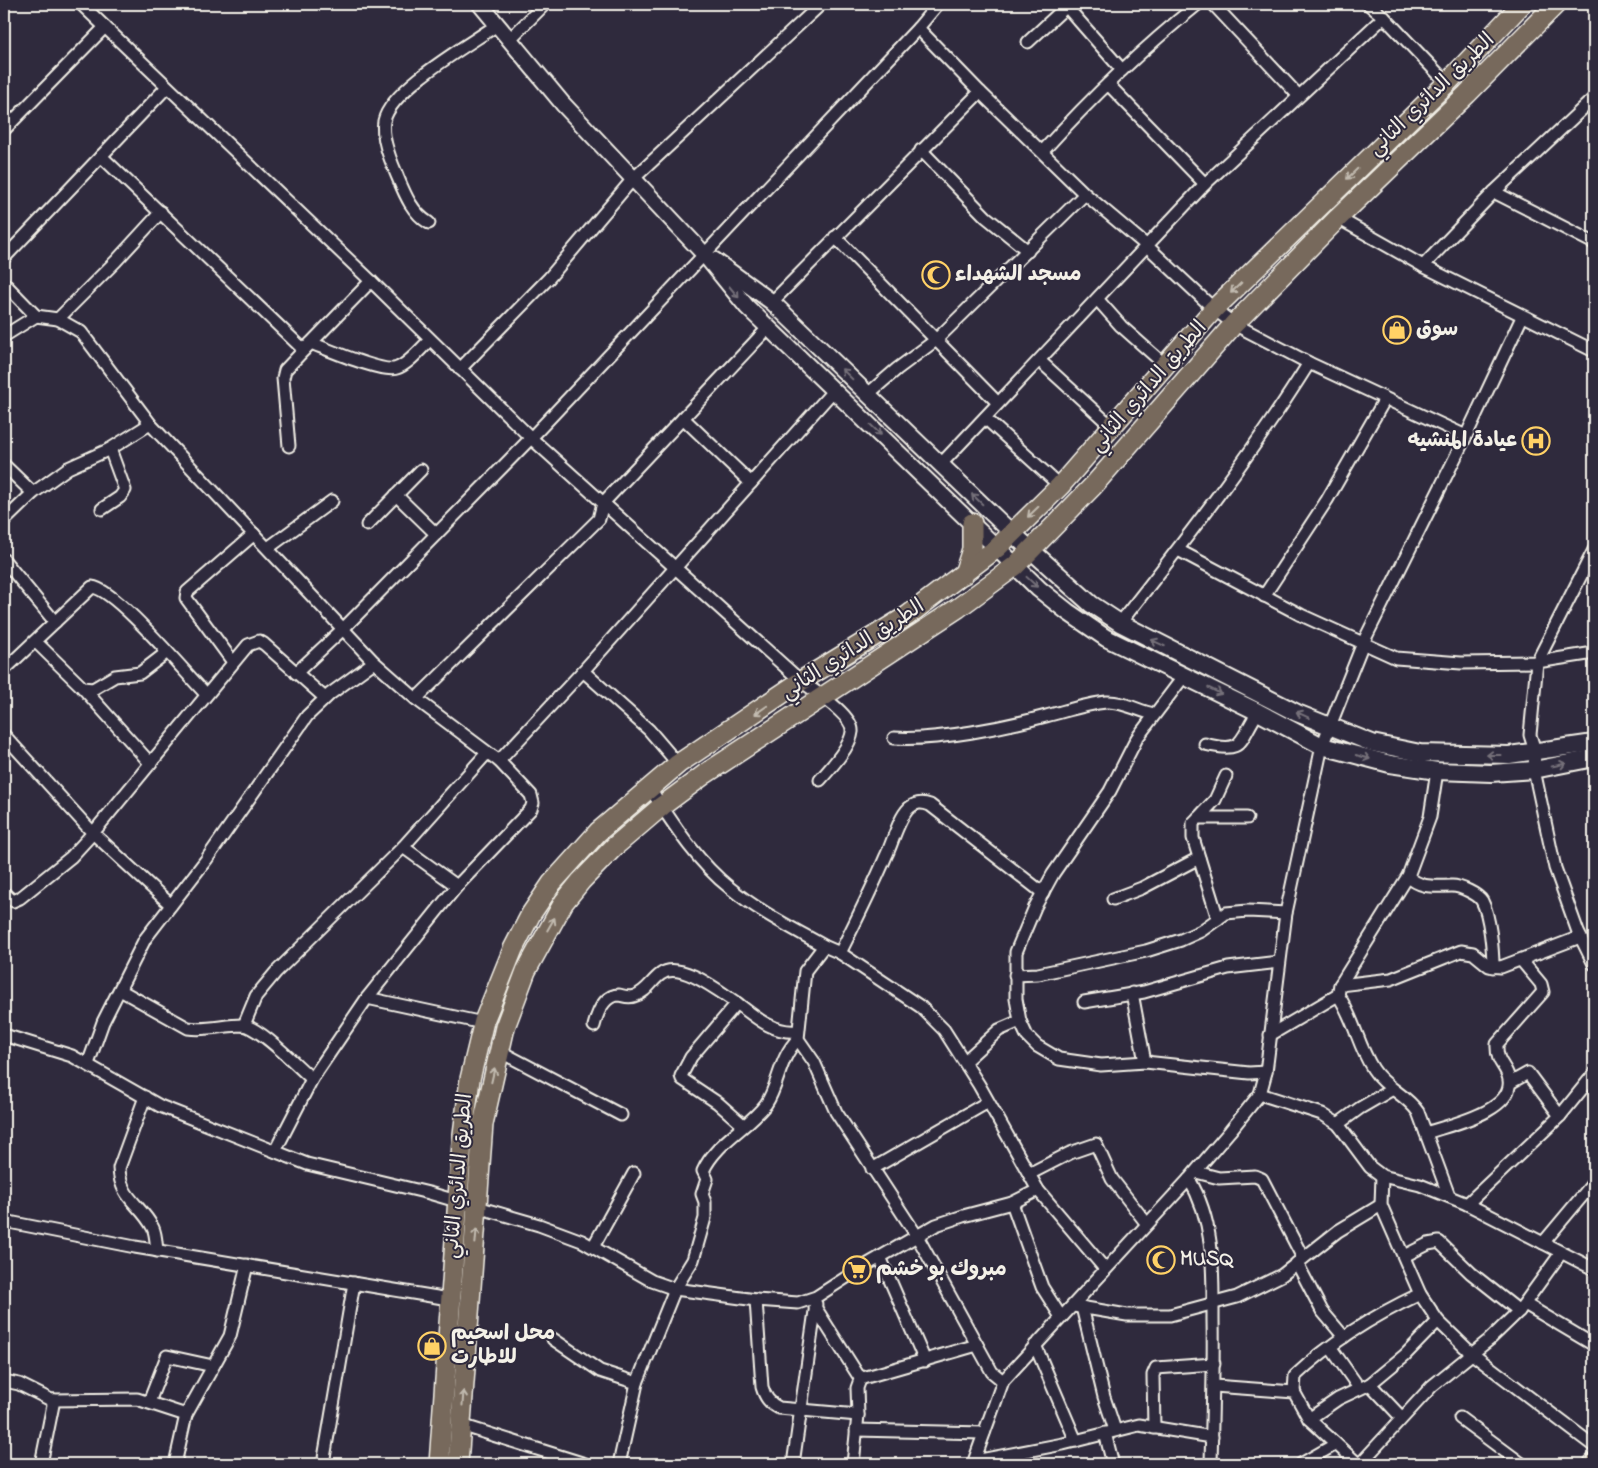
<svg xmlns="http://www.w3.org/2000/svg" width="1598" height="1468" viewBox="0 0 1598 1468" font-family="'Indie Flower','Playpen Sans Arabic',sans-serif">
<rect width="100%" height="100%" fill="#2f2a3d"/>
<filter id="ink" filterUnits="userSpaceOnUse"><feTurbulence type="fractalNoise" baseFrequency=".02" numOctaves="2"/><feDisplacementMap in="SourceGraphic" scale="10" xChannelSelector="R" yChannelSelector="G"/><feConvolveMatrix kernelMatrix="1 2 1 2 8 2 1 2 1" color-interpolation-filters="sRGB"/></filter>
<g filter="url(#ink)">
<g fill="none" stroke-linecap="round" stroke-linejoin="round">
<g stroke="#f4f1e8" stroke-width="15">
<g id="minor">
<path d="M81 4 371 281 531 438 801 681C813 690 854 716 852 732 851 746 829 770 820 780"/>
<polyline points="1213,4 1298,95"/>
<polyline points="1368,4 1384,17 1447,83"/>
<polyline points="1066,6 1122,70"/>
<polyline points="918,28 980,92 1085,194 1147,246 1214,309 1234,324 1309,363 1466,436"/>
<polyline points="509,40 545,4"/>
<polyline points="1028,42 1069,4"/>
<polyline points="1108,84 1205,184"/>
<polyline points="4,130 105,27"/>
<polyline points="921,150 986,217 1028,251"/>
<path d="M1043 151C1091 98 1142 49 1198 4"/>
<polyline points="101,156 304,350 371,281"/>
<polyline points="1494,192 1594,243"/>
<polyline points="1338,218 1423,266 1594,351"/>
<path d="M429 223C411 212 404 192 396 173 390 159 381 137 384 121 391 88 470 44 497 25"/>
<polyline points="835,237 998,403"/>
<polyline points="4,258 167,87"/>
<polyline points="1423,266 1494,192 1594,98"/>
<polyline points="4,283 36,316 58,319 81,332 152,426 374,662 416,699 499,761 583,671 834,390"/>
<polyline points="1098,300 1121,326 1165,365"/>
<polyline points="772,302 980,92"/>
<polyline points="58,319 116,261 161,212"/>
<polyline points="4,336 36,316"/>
<path d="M311 343C327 349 384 374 397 368 409 364 421 348 430 340"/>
<polyline points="1040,361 1112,427"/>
<polyline points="460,369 549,278 632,180 819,6"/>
<polyline points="868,394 897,369 936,340 1085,194"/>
<polyline points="683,418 751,483"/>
<polyline points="985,418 1060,486"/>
<polyline points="289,446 283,378 285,370 304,350"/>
<polyline points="941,464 1205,184 1384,17"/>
<polyline points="4,465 33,493"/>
<polyline points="396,495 436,534"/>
<polyline points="102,509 120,497 125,490 110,449"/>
<polyline points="4,521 33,493 68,468 110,449 150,424"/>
<polyline points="367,525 421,470"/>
<polyline points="268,548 332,501"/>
<polyline points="1178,550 1301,615 1396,658 1461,663 1537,662 1594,653"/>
<polyline points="1594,550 1537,662 1530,735 1535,751 1534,770 1555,868 1578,932 1594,964"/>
<polyline points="4,560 55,622"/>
<polyline points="1264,596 1327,500 1385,399"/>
<path d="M1120 623C1187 538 1252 454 1309 363"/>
<polyline points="35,641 83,688 93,689 115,676 140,673 166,653"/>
<polyline points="233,662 186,598 187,592 254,534"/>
<path d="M4 670 92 587C116 589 186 674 206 694"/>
<polyline points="583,671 649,730 678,764"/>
<polyline points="296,673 343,629 531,438 918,28 938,4"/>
<polyline points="1184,676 1137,738 1110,791 1053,874 1035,907 1016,952 1016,999 1020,1021 1027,1036 1037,1046 1059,1059 1101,1065 1145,1062 1249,1073 1266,1072"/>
<polyline points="83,688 150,763"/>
<polyline points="416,699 599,519 603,503 768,328"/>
<polyline points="4,735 93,833 171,905"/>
<path d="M894 738C937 741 1005 727 1046 716 1066 711 1086 704 1106 702 1123 701 1138 711 1154 714"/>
<path d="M1205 744C1245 754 1238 742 1258 712"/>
<polyline points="1226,776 1215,800 1198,818 1247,818"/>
<path d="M649 787C672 822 696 861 730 888 758 911 792 928 824 946L805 971 798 1039 814 1062 836 1112 917 1236 992 1372 1003 1381"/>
<polyline points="1198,818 1193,823 1193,838 1218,919"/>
<polyline points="403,847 457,886"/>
<path d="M1408 876C1420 889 1436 886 1452 886 1460 886 1478 894 1482 901 1490 916 1493 951 1493 967"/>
<polyline points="4,893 13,901 20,898 71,857 93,833 248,645 259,641 264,644 325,698"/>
<polyline points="1113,899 1142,888 1199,858"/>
<polyline points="824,946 840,953 921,1007 944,1030 979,1085 1038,1190 1105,1269"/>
<path d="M840 953C856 921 872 889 886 856 893 842 898 819 909 808 916 802 922 802 930 805L1043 893"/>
<polyline points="1015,975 1038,974 1146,951 1181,940 1201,931 1226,913 1248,911 1286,913"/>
<polyline points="1340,985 1391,979 1461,951 1473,953 1489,966 1501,967 1580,937"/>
<path d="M120 990 188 1028C206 1031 224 1025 242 1025 259 1026 298 1067 312 1079"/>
<polyline points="1132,993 1145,1062"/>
<path d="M1338 995C1354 1018 1358 1046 1373 1069 1385 1088 1406 1094 1418 1112L1449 1196"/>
<polyline points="367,998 483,1023"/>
<polyline points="1084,1002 1144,992 1228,968 1279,962"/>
<polyline points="244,1025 256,996 276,972 403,847 487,753"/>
<path d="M594 1026C597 1014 604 995 619 995 624 996 629 998 634 996 646 993 652 980 661 974 680 960 720 992 737 1003"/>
<polyline points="4,1035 72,1056 160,1106 307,1164 429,1193 539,1225 582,1241 652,1281 675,1289 756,1300 798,1303 816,1297 861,1268 936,1225 963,1216 1012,1203 1038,1190"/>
<polyline points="1270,1035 1338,995 1340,985 1408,876 1430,817 1437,771"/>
<polyline points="499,1051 621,1115"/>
<polyline points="965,1061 999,1030 1020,1021"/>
<polyline points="88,1064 103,1022 145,939 206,860 307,716 330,694 374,662"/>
<polyline points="1510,1083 1528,1073 1560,1116"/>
<polyline points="1260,1094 1322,1114 1338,1124 1370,1167 1382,1176 1420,1185 1467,1204 1594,1269"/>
<path d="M145 1097 119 1168C120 1199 141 1204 153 1228 156 1234 156 1243 157 1251"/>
<polyline points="1338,1124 1360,1108 1391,1090"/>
<path d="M743 1125 718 1103 682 1079 681 1076 691 1057 737 1003C755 1017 774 1034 798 1031"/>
<path d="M1426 1133C1448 1125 1514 1112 1509 1080 1507 1065 1496 1065 1497 1044L1543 992 1541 984 1521 960"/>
<polyline points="275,1151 312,1079 367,998 457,886 531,809 533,803 531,795 499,761"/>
<polyline points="872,1169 988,1102"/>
<polyline points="1196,1172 1219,1178 1255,1176 1262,1179 1303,1258"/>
<polyline points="1029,1174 1070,1153 1096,1144 1112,1179 1147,1224"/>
<polyline points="1382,1176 1381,1205 1420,1294 1438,1321 1471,1353 1594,1446"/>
<path d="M1189 1179C1215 1222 1213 1271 1213 1320 1214 1368 1212 1416 1211 1464"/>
<polyline points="1012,1203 1042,1287 1061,1317"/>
<polyline points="1467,1204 1560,1116 1594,1074"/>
<polyline points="4,1221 135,1247 455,1300"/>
<polyline points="1543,1243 1594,1182"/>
<polyline points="593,1247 634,1173"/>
<polyline points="1404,1256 1428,1244 1439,1242 1471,1273 1519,1311"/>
<polyline points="880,1257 925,1361"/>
<polyline points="1297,1263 1322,1311 1344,1337"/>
<path d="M756 1300 762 1387C765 1397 769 1403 779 1408L858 1415"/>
<polyline points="1525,1304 1594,1345"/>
<polyline points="1074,1306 1127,1315 1170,1315 1237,1297 1282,1275 1338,1231 1381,1205"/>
<polyline points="815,1307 858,1375 863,1378 977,1345"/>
<polyline points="1082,1307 1104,1397 1115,1430"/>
<polyline points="553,1339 600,1371 637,1383"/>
<polyline points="1035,1345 1076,1441"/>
<polyline points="1331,1348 1359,1388"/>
<polyline points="4,1381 19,1384 51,1400 137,1399 186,1415"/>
<polyline points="1214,1386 1294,1392 1309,1419 1358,1464"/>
<path d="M1294 1392 1295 1376C1331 1342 1375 1315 1420 1294"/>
<polyline points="149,1402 167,1356 213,1366"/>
<polyline points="1401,1417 1370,1384 1405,1355 1438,1321"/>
<polyline points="1460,1418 1522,1464"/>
<polyline points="1309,1419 1338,1399 1370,1384"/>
<polyline points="461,1425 585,1464"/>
<polyline points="1154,1428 1153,1375 1156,1368 1214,1364"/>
<polyline points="856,1430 984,1433"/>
<polyline points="1105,1433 1113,1464"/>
<polyline points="975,1461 1063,1444 1139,1425 1212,1437"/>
<polyline points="41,1464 54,1400"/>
<polyline points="175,1464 186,1415 230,1336 247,1265"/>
<polyline points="323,1464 354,1283"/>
<path d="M619 1464 637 1383 675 1289 693 1260 705 1218V1202L702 1194 707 1179 703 1171C716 1142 748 1128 766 1104 779 1085 779 1058 798 1039"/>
<polyline points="793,1464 816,1304"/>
<polyline points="853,1464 858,1415 857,1388 861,1377"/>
<polyline points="973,1464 1003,1381 1189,1179 1230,1131 1260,1094 1266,1072 1286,913 1322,746 1363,643 1466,436 1522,317"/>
<polyline points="1301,1464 1336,1444"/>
<polyline points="1360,1464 1432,1386 1489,1340 1519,1311 1561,1253"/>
</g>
</g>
<g stroke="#f4f1e8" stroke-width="19">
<g id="tertiary">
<polyline points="480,4 563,104 704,254 747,307 997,548"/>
<polyline points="714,260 772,302 1012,533"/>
</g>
</g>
<g stroke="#f4f1e8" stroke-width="20">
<g id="secondary">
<polyline points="1012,533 1091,604 1120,623 1297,713 1372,743 1420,753 1509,755 1594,743"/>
<polyline points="997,548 1039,589 1068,612 1106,638 1258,712 1322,746 1390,764 1437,771 1491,773 1534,770 1594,758"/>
</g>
</g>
<g stroke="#f4f1e8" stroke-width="22">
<g id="primary">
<polyline points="964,574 972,549 972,523"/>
<polyline points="439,1464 462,1142 470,1079 484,1021 513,949 531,914 552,883 598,832 678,764 801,681 907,616 997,548 1060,486 1214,309 1447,83 1522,4"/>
<polyline points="458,1464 483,1124 505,1027 526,971 564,902 581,881 614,847 662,806 705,774 958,608 1015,566 1093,486 1234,324 1338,218 1467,94 1556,4"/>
<polyline points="1593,1464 1594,1463"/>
</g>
</g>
<use href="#minor" stroke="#2f2a3d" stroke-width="11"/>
<use href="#tertiary" stroke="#2f2a3d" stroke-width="15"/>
<use href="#secondary" stroke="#2f2a3d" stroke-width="16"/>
<use href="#primary" stroke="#77695c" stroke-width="19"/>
</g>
<defs><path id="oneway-shaft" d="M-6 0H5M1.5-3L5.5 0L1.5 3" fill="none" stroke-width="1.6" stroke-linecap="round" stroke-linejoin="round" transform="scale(1.25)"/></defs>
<g stroke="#c2bbb0">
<use href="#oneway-shaft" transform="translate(1352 174) rotate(136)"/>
<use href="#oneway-shaft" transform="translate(1236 288) rotate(136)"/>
<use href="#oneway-shaft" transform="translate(1033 512) rotate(136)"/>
<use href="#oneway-shaft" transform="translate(761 710) rotate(145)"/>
<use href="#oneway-shaft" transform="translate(551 924) rotate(-60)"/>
<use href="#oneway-shaft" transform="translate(493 1075) rotate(-77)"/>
<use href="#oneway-shaft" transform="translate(476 1236) rotate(-85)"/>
<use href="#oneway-shaft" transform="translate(463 1398) rotate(-86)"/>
</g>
<g stroke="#747079">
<use href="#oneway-shaft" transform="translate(734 292) rotate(50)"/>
<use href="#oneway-shaft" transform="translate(847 374) rotate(-136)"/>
<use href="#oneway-shaft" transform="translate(876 430) rotate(44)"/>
<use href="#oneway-shaft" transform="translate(977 499) rotate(-136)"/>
<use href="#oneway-shaft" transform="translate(1032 582) rotate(43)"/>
<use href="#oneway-shaft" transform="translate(1158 643) rotate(-155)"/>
<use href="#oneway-shaft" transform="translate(1215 691) rotate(26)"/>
<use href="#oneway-shaft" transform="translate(1303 715) rotate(-155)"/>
<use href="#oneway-shaft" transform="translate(1494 755) rotate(-180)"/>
<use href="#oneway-shaft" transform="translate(1363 757) rotate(15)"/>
<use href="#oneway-shaft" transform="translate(1559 765) rotate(-11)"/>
</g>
</g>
<defs>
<g id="mosque-ring" transform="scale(1.4375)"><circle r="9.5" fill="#2f2a3d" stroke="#ffd166" stroke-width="1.5"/><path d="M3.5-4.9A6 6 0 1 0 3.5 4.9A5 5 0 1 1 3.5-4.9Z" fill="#ffd166"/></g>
<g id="shop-ring" transform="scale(1.4375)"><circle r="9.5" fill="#2f2a3d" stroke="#ffd166" stroke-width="1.5"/><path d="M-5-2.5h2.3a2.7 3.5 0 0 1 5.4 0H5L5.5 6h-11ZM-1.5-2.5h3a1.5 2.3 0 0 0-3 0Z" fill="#ffd166"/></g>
<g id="hospital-ring" transform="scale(1.4375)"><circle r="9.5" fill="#2f2a3d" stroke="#ffd166" stroke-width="1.5"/><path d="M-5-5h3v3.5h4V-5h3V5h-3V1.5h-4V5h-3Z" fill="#ffd166"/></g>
<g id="supermarket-ring" transform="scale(1.4375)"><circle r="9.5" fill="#2f2a3d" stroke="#ffd166" stroke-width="1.5"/><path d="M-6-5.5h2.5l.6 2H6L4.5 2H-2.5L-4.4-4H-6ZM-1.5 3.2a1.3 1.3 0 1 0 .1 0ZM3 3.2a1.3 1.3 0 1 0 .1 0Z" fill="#ffd166"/></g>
</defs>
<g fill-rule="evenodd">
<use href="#mosque-ring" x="936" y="275"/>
<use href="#shop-ring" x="1397" y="330"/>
<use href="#hospital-ring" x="1536" y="441"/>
<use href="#mosque-ring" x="1161" y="1260"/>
<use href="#supermarket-ring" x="857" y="1270"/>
<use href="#shop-ring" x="432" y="1346"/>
</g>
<g text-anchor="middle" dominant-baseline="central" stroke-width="4" stroke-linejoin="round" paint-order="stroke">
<g font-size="21" fill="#f4f1e8" stroke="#2f2a3d">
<text transform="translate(1432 95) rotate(-44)">الطريق الدائري الثاني</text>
<text transform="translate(1149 387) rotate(-49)">الطريق الدائري الثاني</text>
<text transform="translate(853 650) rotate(-33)">الطريق الدائري الثاني</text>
<text transform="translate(459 1176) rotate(-85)">الطريق الدائري الثاني</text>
</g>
<g font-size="21" font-weight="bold" fill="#f4f1e8" stroke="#2f2a3d" text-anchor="start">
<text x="955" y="275">مسجد الشهداء</text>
<text x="1416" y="330">سوق</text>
<text x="1517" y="441" text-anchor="end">عيادة المنشيه</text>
<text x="1180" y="1260">MUSQ</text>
<text x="876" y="1270">مبروك بو خشم</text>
<text x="451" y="1334">محل اسحيم<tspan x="451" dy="24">للاطارت</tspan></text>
</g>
</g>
<rect width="1598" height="1468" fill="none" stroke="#2f2a3d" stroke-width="20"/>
<rect x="10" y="10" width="1578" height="1448" fill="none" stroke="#f4f1e8" stroke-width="2" filter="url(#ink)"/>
</svg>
